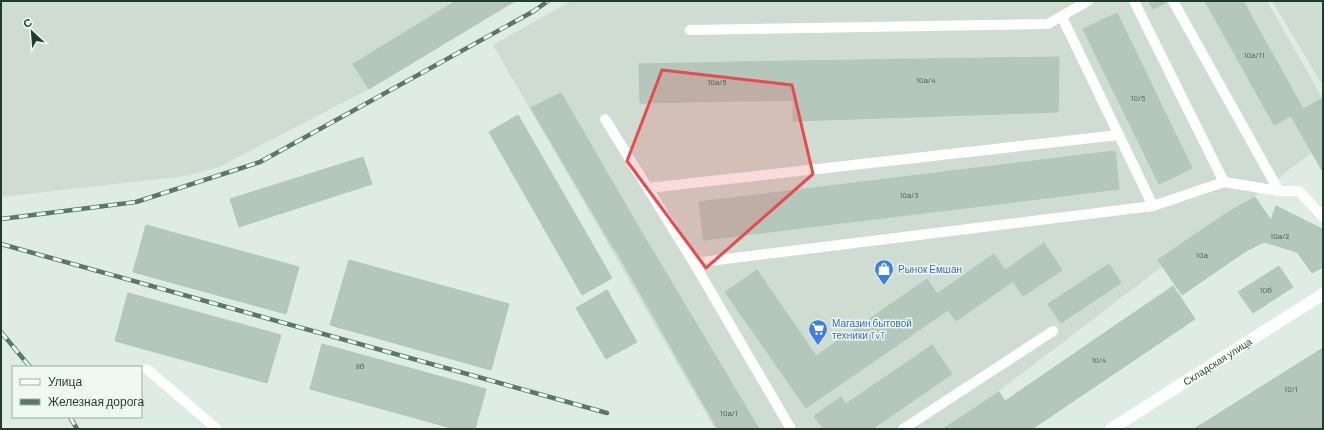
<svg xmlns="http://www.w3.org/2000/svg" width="1324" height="430" viewBox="0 0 1324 430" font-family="Barlow,sans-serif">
<rect width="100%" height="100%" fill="#dfece3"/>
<g fill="#cedcd1">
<polygon points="1,1 515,1 369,89 219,167 186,176 1,197"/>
<polygon points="571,1 1267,1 1323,99 1323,144 949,429 715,429 493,45"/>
<polygon points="1272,1 1323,1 1323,86"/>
</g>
<g fill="#b5c7bb" stroke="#b1c6b8">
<polygon points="456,1 515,1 369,89 353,64"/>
<polygon points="1149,1 1164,1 1165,3 1153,9"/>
<polygon points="1205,1 1243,1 1303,109 1274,125"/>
<polygon points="1117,13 1192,168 1159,184 1083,29"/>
<polygon points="1059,57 1058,112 793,121 794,61"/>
<polygon points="794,61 794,100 640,103 639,64"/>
<polygon points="561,93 642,233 614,249 531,108"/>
<polygon points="1323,98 1323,172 1291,116"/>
<polygon points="518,115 612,278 582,295 489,132"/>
<polygon points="1115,151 1119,189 704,240 699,202"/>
<polygon points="363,157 372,184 239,227 230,199"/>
<polygon points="1255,197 1271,220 1276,206 1322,229 1323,267 1312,273 1297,252 1264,242 1246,251 1222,216"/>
<polygon points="1222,216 1246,251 1182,295 1158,260"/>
<polygon points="146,225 299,267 286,314 133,272"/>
<polygon points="642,233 730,380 700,398 615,249"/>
<polygon points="1044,243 1062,270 1023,296 1013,281 956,321 948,310 806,408 725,292 757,270 816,356 927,279 937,294 994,254 1005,270"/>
<polygon points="349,260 509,304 491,370 330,325"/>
<polygon points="1109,264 1121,283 1061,323 1048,304"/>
<polygon points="1279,266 1293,287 1253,313 1238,292"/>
<polygon points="1173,286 1195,319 1032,429 1024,429 1005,401"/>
<polygon points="607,290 637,342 606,359 576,308"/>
<polygon points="128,293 281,335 267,383 115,341"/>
<polygon points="322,344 486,389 475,429 455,429 310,389"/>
<polygon points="932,345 952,374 872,429 823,429 814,416 841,397 846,404"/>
<polygon points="1323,348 1323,429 1194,429"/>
<polygon points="730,380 759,429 718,429 700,398"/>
<polygon points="999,392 1024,429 943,429"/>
</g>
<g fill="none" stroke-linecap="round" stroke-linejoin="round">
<g stroke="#fff" stroke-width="10">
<polyline points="1134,1 1224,182"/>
<polyline points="1173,1 1279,191"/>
<polyline points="1062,17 1153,206"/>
<polyline points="690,30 1048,24 1088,1"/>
<polyline points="605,119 694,263 791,429"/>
<polyline points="648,188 1119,135"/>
<polyline points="694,263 1153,206 1224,182 1279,191 1299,191 1323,217"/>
<polyline points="147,369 217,429"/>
<polyline points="903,429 1053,331"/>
</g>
<path stroke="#fff" stroke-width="12" id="s1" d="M1111 429 1323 294"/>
<g stroke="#597968" stroke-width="4.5">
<g id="rail">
<polyline points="1,219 136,202 260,162 534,11 548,1"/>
<polyline points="1,244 607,413"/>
<polyline points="1,332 30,367"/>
<polyline points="70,417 77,429"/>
</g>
</g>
<use href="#rail" stroke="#f0f8f2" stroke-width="3" stroke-dasharray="9" stroke-linecap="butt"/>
</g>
<path fill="#e74b4f" fill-opacity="0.2" stroke="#e74b4f" stroke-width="3" stroke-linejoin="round" d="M662 70 792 85 813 174 706 268 627 161Z"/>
<defs>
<g id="shop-pin" transform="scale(1)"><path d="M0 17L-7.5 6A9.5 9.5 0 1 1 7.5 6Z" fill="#3f7fe0" stroke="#f0f8f2"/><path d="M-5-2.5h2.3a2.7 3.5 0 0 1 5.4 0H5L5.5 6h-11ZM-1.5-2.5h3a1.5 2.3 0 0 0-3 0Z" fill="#fff"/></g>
<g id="supermarket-pin" transform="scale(1)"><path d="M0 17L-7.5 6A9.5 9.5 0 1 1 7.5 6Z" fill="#3f7fe0" stroke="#f0f8f2"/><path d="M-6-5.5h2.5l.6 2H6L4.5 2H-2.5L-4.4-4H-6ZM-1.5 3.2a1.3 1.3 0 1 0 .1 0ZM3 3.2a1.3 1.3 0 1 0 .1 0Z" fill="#fff"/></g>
</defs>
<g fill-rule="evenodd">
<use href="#shop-pin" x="884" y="269"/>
<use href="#supermarket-pin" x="818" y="329"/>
</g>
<g text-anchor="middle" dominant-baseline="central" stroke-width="3" stroke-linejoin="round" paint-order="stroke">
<g font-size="8" fill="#446050">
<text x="1254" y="55">10а/11</text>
<text x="926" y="80">10а/4</text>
<text x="717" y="82">10а/5</text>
<text x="1138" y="98">10/5</text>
<text x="909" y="195">10а/3</text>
<text x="1280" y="236">10а/2</text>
<text x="1202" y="255">10а</text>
<text x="1266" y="290">10б</text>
<text x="1099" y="360">10/4</text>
<text x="360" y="366">8б</text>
<text x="1291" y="389">10/1</text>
<text x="729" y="413">10а/1</text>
</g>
<g font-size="10" fill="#366cbe" stroke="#f0f8f2" text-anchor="start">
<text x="898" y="269">Рынок Емшан</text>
<text x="832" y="323">Магазин бытовой<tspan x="832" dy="12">техники TvT</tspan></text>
</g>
<g font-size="10" fill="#1f3d2d" stroke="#f0f8f2">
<text stroke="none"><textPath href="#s1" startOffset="126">Складская улица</textPath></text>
</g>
</g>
<rect width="1324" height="430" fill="none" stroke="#1f3d2d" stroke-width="4"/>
<rect x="12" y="366" width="130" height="52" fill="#f0f8f2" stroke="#9cada3"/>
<rect x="20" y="379" width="20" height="6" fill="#ffffff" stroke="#9cada3"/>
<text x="48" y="386" font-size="12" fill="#1f3d2d">Улица</text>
<rect x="20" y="399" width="20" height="6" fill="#597968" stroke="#9cada3"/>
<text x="48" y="406" font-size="12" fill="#1f3d2d">Железная дорога</text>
<g transform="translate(32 32) rotate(334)" stroke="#f0f8f2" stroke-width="3" paint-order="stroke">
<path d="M0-3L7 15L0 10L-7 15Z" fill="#1f3d2d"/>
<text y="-6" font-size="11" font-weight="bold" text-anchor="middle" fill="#1f3d2d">С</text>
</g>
</svg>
